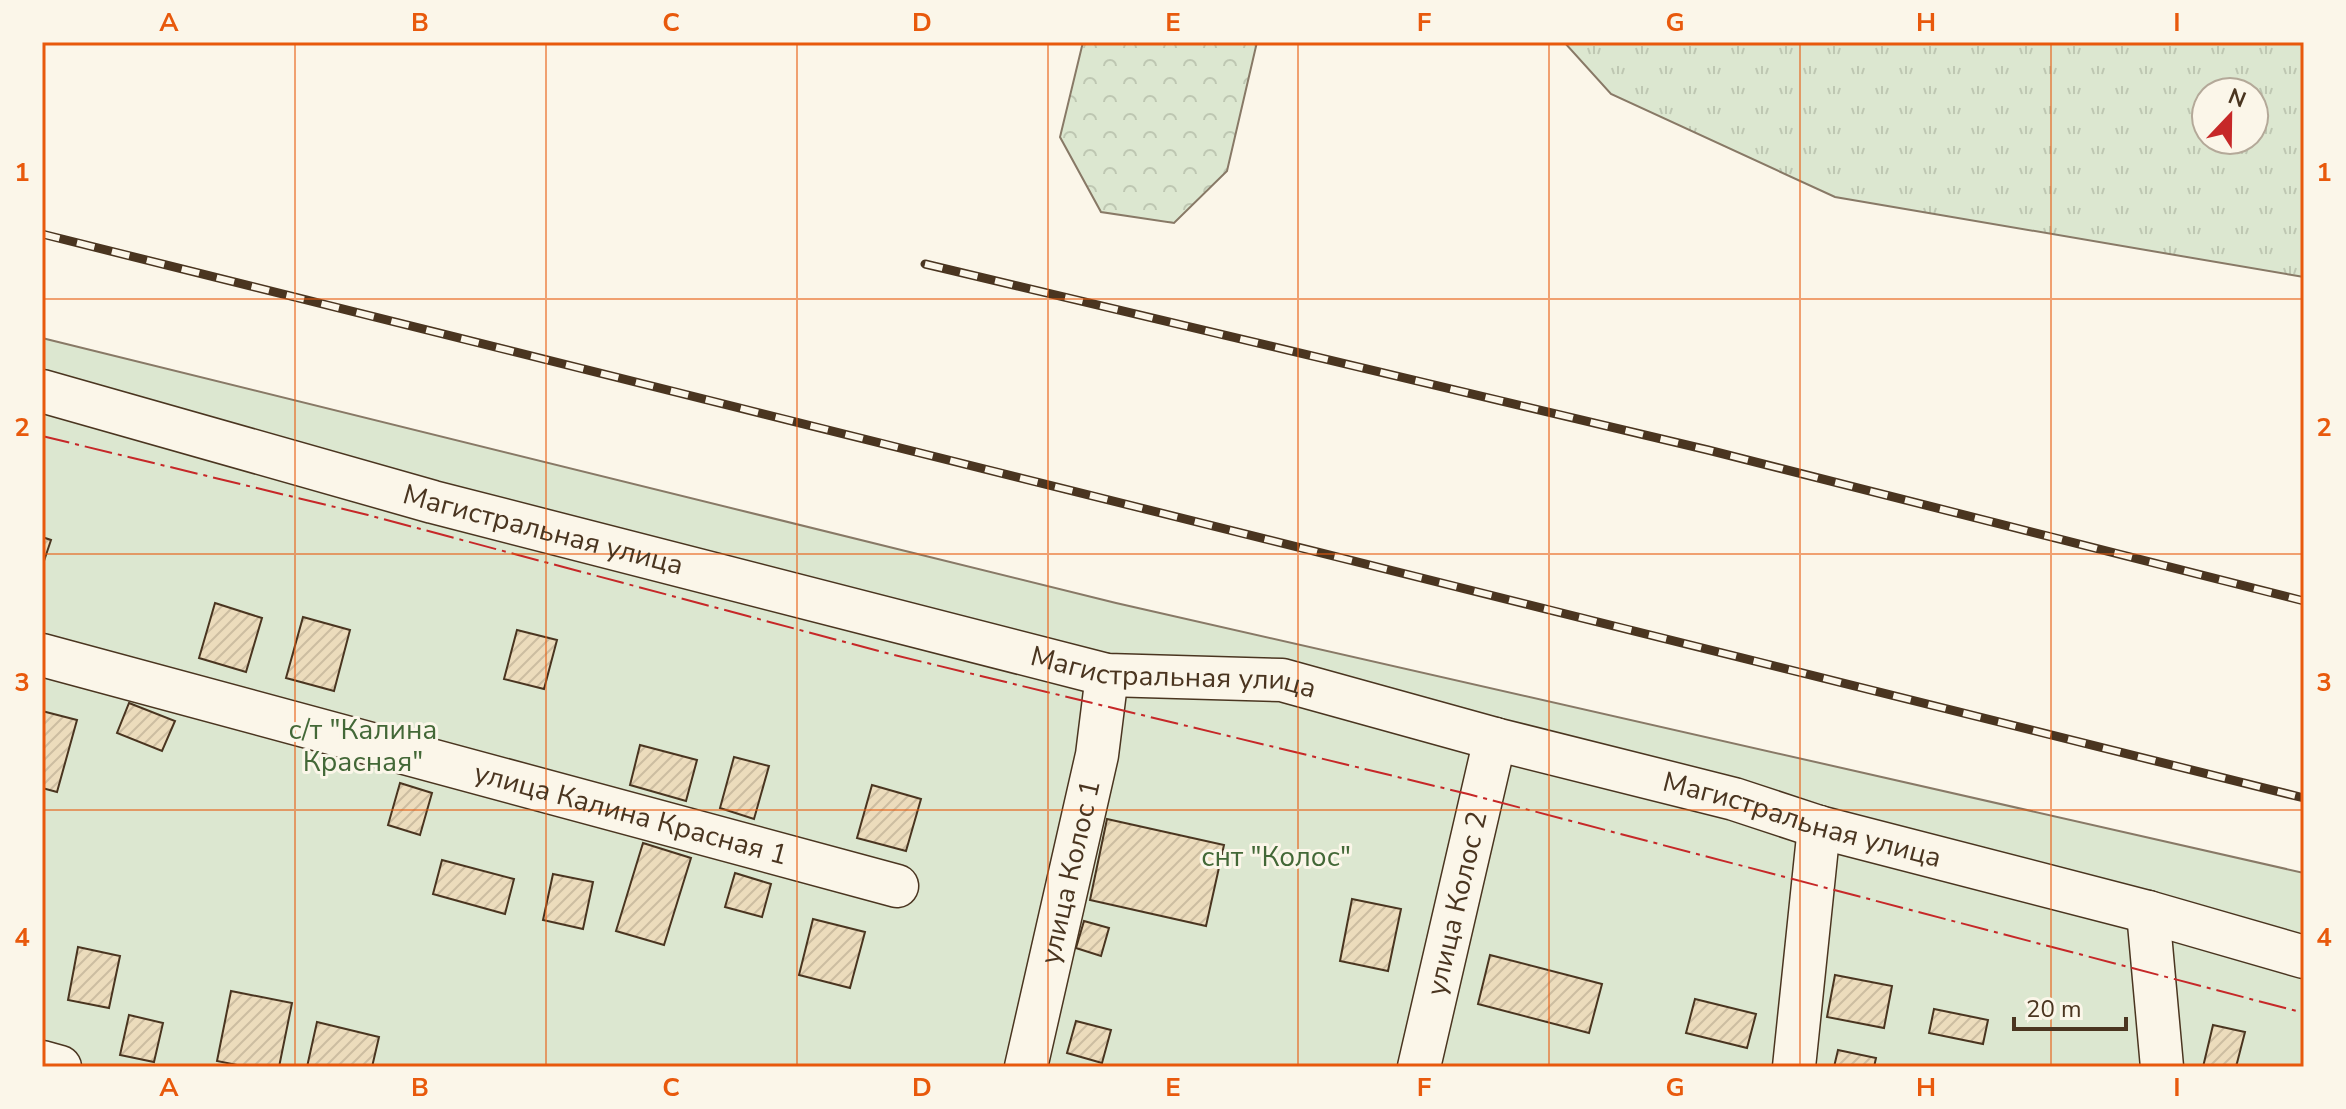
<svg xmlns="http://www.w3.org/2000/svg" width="2346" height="1109" viewBox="0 0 2346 1109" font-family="'Nunito Sans',sans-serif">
<defs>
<pattern id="grass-tufts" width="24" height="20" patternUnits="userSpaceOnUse" patternTransform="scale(2)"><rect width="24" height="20" fill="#dce7d0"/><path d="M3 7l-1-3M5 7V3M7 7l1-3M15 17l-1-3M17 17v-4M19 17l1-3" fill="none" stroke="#bec7b2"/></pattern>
<pattern id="forest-crowns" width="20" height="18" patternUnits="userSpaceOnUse" patternTransform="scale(2)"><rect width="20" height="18" fill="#dce7d0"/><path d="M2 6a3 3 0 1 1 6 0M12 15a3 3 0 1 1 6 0" fill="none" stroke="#bec7b2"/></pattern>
<pattern id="building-hatch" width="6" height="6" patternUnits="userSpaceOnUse" patternTransform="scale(2)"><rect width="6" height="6" fill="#ecdcbc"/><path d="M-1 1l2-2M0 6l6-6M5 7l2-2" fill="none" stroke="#ccbda1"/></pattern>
</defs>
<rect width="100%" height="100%" fill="#fbf6e9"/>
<path fill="url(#grass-tufts)" stroke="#887966" stroke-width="2" fill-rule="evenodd" d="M1564 42H2304V277L1835 197 1611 94ZM2206 92H2254V140H2206Z"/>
<polygon fill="url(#forest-crowns)" stroke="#887966" stroke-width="2" points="1083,42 1257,42 1227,171 1174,223 1101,212 1060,137"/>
<polygon fill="#dce7d0" stroke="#887966" stroke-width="2" points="42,338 1116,603 2304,873 2304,1067 42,1067"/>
<g fill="url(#building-hatch)" stroke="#4a3520" stroke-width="2">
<polygon points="42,537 51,540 42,567"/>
<polygon points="215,603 262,618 246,672 199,658"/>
<polygon points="303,617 350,630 334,691 286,678"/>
<polygon points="517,630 557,640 544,689 504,679"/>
<polygon points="129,703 175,721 162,751 117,733"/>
<polygon points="42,711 77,720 57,792 42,788"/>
<polygon points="640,745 697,760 686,801 630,785"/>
<polygon points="734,757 769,766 754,819 720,808"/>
<polygon points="400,783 432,793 420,835 388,825"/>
<polygon points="872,785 921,799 906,851 857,838"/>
<polygon points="1107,819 1224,845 1206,926 1090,900"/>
<polygon points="643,843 691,858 664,945 616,931"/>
<polygon points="442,860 514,879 505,914 433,894"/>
<polygon points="735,873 771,884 762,917 725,907"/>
<polygon points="553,874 593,882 583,929 543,920"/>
<polygon points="1352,899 1401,909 1388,971 1340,961"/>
<polygon points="813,919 865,932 850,988 799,975"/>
<polygon points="1084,921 1109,928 1101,956 1076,948"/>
<polygon points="78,947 120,956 109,1008 68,1000"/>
<polygon points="1490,955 1602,984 1589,1033 1478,1004"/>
<polygon points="1835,975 1892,986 1884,1028 1827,1017"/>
<polygon points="231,991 292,1003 279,1067 247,1067 217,1061"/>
<polygon points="1695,999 1756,1014 1747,1048 1686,1033"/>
<polygon points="1934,1009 1988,1020 1983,1044 1929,1033"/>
<polygon points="129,1015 163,1023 154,1062 120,1055"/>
<polygon points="1076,1021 1111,1030 1102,1063 1067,1053"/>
<polygon points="317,1022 379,1037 372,1067 307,1067"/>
<polygon points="2213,1025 2245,1032 2236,1067 2203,1067"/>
<polygon points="1838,1050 1876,1058 1874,1067 1834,1067"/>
</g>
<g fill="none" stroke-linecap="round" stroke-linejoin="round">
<g stroke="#4a3520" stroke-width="45">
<g id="minor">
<path id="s1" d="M42 391 433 502 1107 675 1282 680 1495 739 1734 799 1819 827 2148 912 2304 957"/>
<path id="s2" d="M42 655 897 886"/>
<polyline points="2148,912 2162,1067"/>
<polyline points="42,1062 60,1067"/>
<path id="s3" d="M1026 1067 1097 755 1107 675"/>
<path id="s4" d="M1419 1067 1495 739"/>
<polyline points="1794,1067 1819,827"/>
</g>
</g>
<use href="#minor" stroke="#fbf6e9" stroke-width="42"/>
<g stroke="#4a3520" stroke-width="9">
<g id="rail">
<polyline points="42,234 2304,798"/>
<polyline points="925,264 1708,450 2304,601"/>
</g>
</g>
<use href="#rail" stroke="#fbf6e9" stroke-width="6" stroke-dasharray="18" stroke-linecap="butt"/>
<polyline stroke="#c62828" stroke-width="2" stroke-dasharray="28 6 4 6" stroke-linecap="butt" points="42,436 368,515 890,654 1468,794 2304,1013"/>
</g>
<path fill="none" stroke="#e8590c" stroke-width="2" stroke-opacity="0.55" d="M295 42V1067M546 42V1067M797 42V1067M1048 42V1067M1298 42V1067M1549 42V1067M1800 42V1067M2051 42V1067M42 299H2304M42 554H2304M42 810H2304"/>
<g text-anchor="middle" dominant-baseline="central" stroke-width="6" stroke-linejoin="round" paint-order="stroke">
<g font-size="28" fill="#4a3520" stroke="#fbf6e9">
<text stroke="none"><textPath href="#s1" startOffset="520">Магистральная улица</textPath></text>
<text stroke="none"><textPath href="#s1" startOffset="1168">Магистральная улица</textPath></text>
<text stroke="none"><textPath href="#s2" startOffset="610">улица Калина Красная 1</textPath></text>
<text stroke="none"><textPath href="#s1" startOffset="1816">Магистральная улица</textPath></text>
<text stroke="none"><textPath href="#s3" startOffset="200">улица Колос 1</textPath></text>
<text stroke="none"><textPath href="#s4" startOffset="168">улица Колос 2</textPath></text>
</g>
<g font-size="28" fill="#436837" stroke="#fbf6e9">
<text x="363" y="730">с/т "Калина<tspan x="363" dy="32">Красная"</tspan></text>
<text x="1276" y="857">снт "Колос"</text>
</g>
</g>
<rect width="2346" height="1109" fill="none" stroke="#fbf6e9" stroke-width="88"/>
<g transform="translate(2230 116) rotate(22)"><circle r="38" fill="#fbf6e9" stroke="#b4a999" stroke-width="2"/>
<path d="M0-6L14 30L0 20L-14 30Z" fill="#c62828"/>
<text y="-12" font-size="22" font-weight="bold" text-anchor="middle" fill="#4a3520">N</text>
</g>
<path d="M2014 1017v12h112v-12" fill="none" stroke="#4a3520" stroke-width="4"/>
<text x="2026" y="1017" font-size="24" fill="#4a3520" stroke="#fbf6e9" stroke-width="6" paint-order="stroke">20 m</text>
<rect x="44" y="44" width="2258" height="1021" fill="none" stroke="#e8590c" stroke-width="3"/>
<g font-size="26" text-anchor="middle" font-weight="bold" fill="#e8590c">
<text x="169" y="31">A</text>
<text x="420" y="31">B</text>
<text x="671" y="31">C</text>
<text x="922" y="31">D</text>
<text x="1173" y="31">E</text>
<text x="1424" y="31">F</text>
<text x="1675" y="31">G</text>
<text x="1926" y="31">H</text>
<text x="2177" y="31">I</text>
<text x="22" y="181">1</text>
<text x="2324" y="181">1</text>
<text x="22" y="436">2</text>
<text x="2324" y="436">2</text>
<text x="22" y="691">3</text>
<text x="2324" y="691">3</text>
<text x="22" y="946">4</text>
<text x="2324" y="946">4</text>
<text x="169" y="1096">A</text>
<text x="420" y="1096">B</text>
<text x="671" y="1096">C</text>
<text x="922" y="1096">D</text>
<text x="1173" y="1096">E</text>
<text x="1424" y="1096">F</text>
<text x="1675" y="1096">G</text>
<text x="1926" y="1096">H</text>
<text x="2177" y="1096">I</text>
</g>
</svg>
